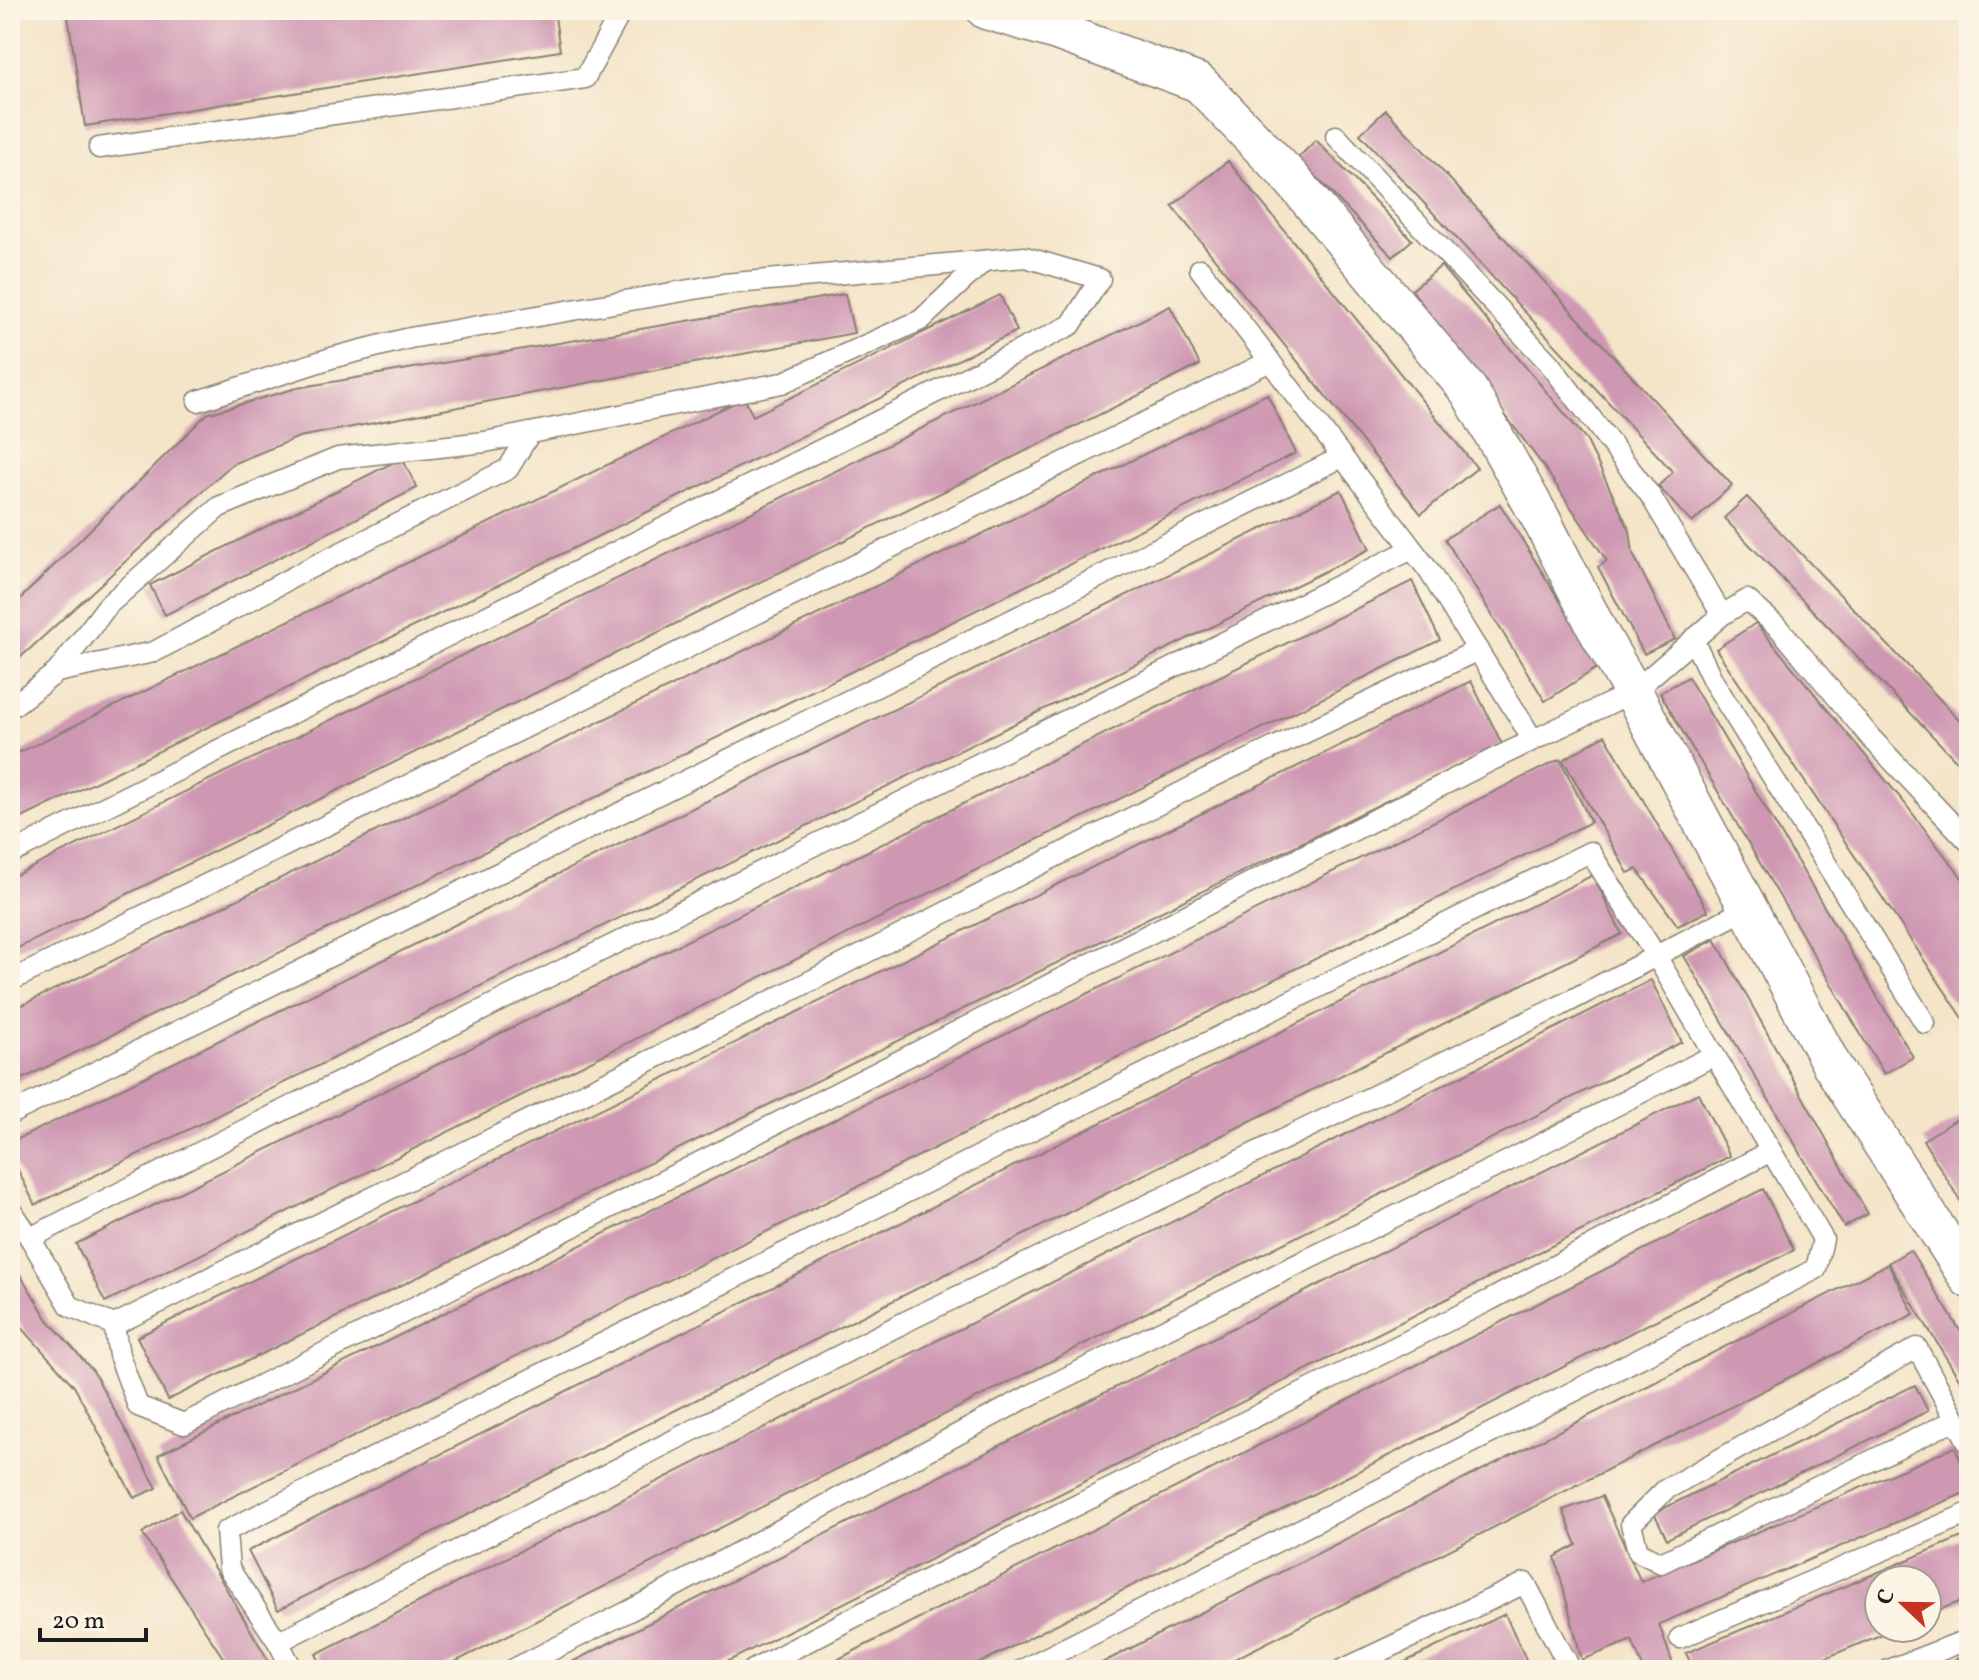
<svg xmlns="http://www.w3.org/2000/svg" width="1979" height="1680" viewBox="0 0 1979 1680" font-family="Vollkorn,serif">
<rect width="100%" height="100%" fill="#fcf5e5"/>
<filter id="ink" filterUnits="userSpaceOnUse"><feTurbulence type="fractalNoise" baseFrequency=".0125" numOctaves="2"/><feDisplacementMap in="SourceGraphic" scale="16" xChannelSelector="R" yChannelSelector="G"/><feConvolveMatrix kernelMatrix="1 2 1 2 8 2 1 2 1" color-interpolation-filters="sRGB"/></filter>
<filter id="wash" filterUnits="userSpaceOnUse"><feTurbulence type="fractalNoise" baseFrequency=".006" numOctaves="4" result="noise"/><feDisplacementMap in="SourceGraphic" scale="32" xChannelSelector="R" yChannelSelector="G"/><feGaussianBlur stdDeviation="1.8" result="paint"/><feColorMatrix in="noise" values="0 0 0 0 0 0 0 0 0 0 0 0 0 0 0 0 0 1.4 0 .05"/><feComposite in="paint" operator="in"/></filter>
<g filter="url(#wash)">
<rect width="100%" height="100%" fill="#f4e4c8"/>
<g id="blocks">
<g fill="#ce97b2">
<polygon points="67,10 554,10 560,51 85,126"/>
<polygon points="1386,110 1732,485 1692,523 1658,486 1673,472 1360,134"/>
<polygon points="1316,140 1412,240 1393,257 1298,158"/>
<polygon points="1228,161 1477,468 1421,514 1172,206"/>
<polygon points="1441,266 1586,439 1630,531 1633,554 1675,639 1644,654 1598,567 1607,561 1544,467 1412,290"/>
<polygon points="845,294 854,333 299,437 232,464 10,667 10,609 207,414 297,388"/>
<polygon points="1000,295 1017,331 10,824 10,757 744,398 753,416"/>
<polygon points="1170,306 1200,365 10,952 10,878"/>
<polygon points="1267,394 1296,453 10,1085 10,1011"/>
<polygon points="402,458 417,488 165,615 150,585"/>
<polygon points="1341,490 1370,549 35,1205 10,1154 10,1143"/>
<polygon points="1747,497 1969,730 1969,774 1724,518"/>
<polygon points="1500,504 1600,666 1545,701 1445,539"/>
<polygon points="1412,581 1440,640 105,1302 76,1244"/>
<polygon points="1756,623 1903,801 1969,887 1969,1027 1716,649"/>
<polygon points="1688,677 1913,1057 1884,1074 1660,693"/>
<polygon points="1471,681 1502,744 168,1400 137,1337"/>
<polygon points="1605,735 1708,911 1678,926 1637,869 1628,873 1563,760"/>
<polygon points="1560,759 1591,822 190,1518 158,1455"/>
<polygon points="1593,875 1622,934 278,1610 248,1551"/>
<polygon points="1715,939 1868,1214 1844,1227 1684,956"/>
<polygon points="1651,980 1682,1042 439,1670 324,1670 316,1654"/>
<polygon points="1698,1093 1730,1156 711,1670 556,1670"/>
<polygon points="1969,1112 1969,1215 1923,1140"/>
<polygon points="1763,1189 1794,1250 966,1670 817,1670"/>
<polygon points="1910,1250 1969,1345 1969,1395 1888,1263"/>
<polygon points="10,1258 48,1320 93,1371 157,1488 134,1498 74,1386 24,1330 10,1308"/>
<polygon points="1888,1264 1914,1314 1213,1670 1088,1670"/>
<polygon points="1915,1385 1928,1411 1667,1539 1654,1513"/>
<polygon points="1955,1447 1969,1481 1969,1491 1659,1624 1675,1670 1644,1670 1632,1640 1582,1660 1555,1557 1577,1545 1563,1510 1602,1496 1641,1582"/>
<polygon points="180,1510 274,1670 231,1670 142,1533"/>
<polygon points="1969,1534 1969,1598 1927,1615 1927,1580 1879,1580 1879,1628 1897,1628 1797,1670 1694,1670 1686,1653"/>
<polygon points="1505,1614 1531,1670 1388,1670"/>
<polygon points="1969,1653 1969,1670 1933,1670"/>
</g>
</g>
</g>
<g filter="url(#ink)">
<use href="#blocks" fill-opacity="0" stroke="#888072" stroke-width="2"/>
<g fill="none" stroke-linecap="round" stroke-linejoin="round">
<g stroke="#888072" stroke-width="23">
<g id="lane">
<polyline points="1336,136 1549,363 1650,495 1722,615"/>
<polyline points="99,148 585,78 622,10"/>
<polyline points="1200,269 1429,571 1533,740"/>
<polyline points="1693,639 1713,681 1925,1023"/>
<polyline points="57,672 154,652 306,570 508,469 530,433"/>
<polyline points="10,708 57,672 108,605 219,507 338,458 485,442 782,383 921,320 984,261"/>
<polyline points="10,854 1071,325 1100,279 1025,257 724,284 410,338 331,358 198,401"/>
<polyline points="10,981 1270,361"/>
<polyline points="10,1114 1342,457"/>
<polyline points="10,1208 30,1238 70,1306 114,1325 119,1355 138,1406 184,1424 1492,760 1633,692 1722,615 1747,600 1780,629 1871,738 1969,842"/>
<polyline points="30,1238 534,984 1412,549"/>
<polyline points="114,1325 779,997 1206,780 1478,650"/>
<polyline points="1955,1420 1661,1563 1638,1551 1631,1524 1665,1490 1917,1348 1969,1444"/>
<polyline points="1680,1638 1969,1513"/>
<polyline points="278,1642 911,1319 1560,1006 1748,908"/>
<polyline points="293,1670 278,1642 229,1569 226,1531 1590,852 1656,956 1823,1239 1816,1269 1022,1670"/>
<polyline points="512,1670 629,1611 1031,1395 1508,1161 1714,1055"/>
<polyline points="753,1670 904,1591 1490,1300 1771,1151"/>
<polyline points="1342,1670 1525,1583 1571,1670"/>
<polyline points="1889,1670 1969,1639"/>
</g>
</g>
<g stroke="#888072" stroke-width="41">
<polyline id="street" points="986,10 1051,29 1199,83 1290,177 1469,391 1542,521 1599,633 1633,692 1831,1064 1969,1279"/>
</g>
<use href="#lane" stroke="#fff" stroke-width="20"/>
<use href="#street" stroke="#fff" stroke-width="38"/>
</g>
</g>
<rect width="1979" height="1680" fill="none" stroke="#fcf5e5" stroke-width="40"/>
<g transform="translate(1903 1604) rotate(292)"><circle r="38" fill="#fcf5e5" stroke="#a29e95" stroke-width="2"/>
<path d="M0-6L14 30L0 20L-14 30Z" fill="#c8321e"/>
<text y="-12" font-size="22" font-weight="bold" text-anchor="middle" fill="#1c1c1c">С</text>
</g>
<path d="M40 1628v12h106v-12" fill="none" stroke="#1c1c1c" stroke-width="4"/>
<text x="52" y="1628" font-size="24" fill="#1c1c1c" stroke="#fcf5e5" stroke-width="6" paint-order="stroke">20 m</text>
</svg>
